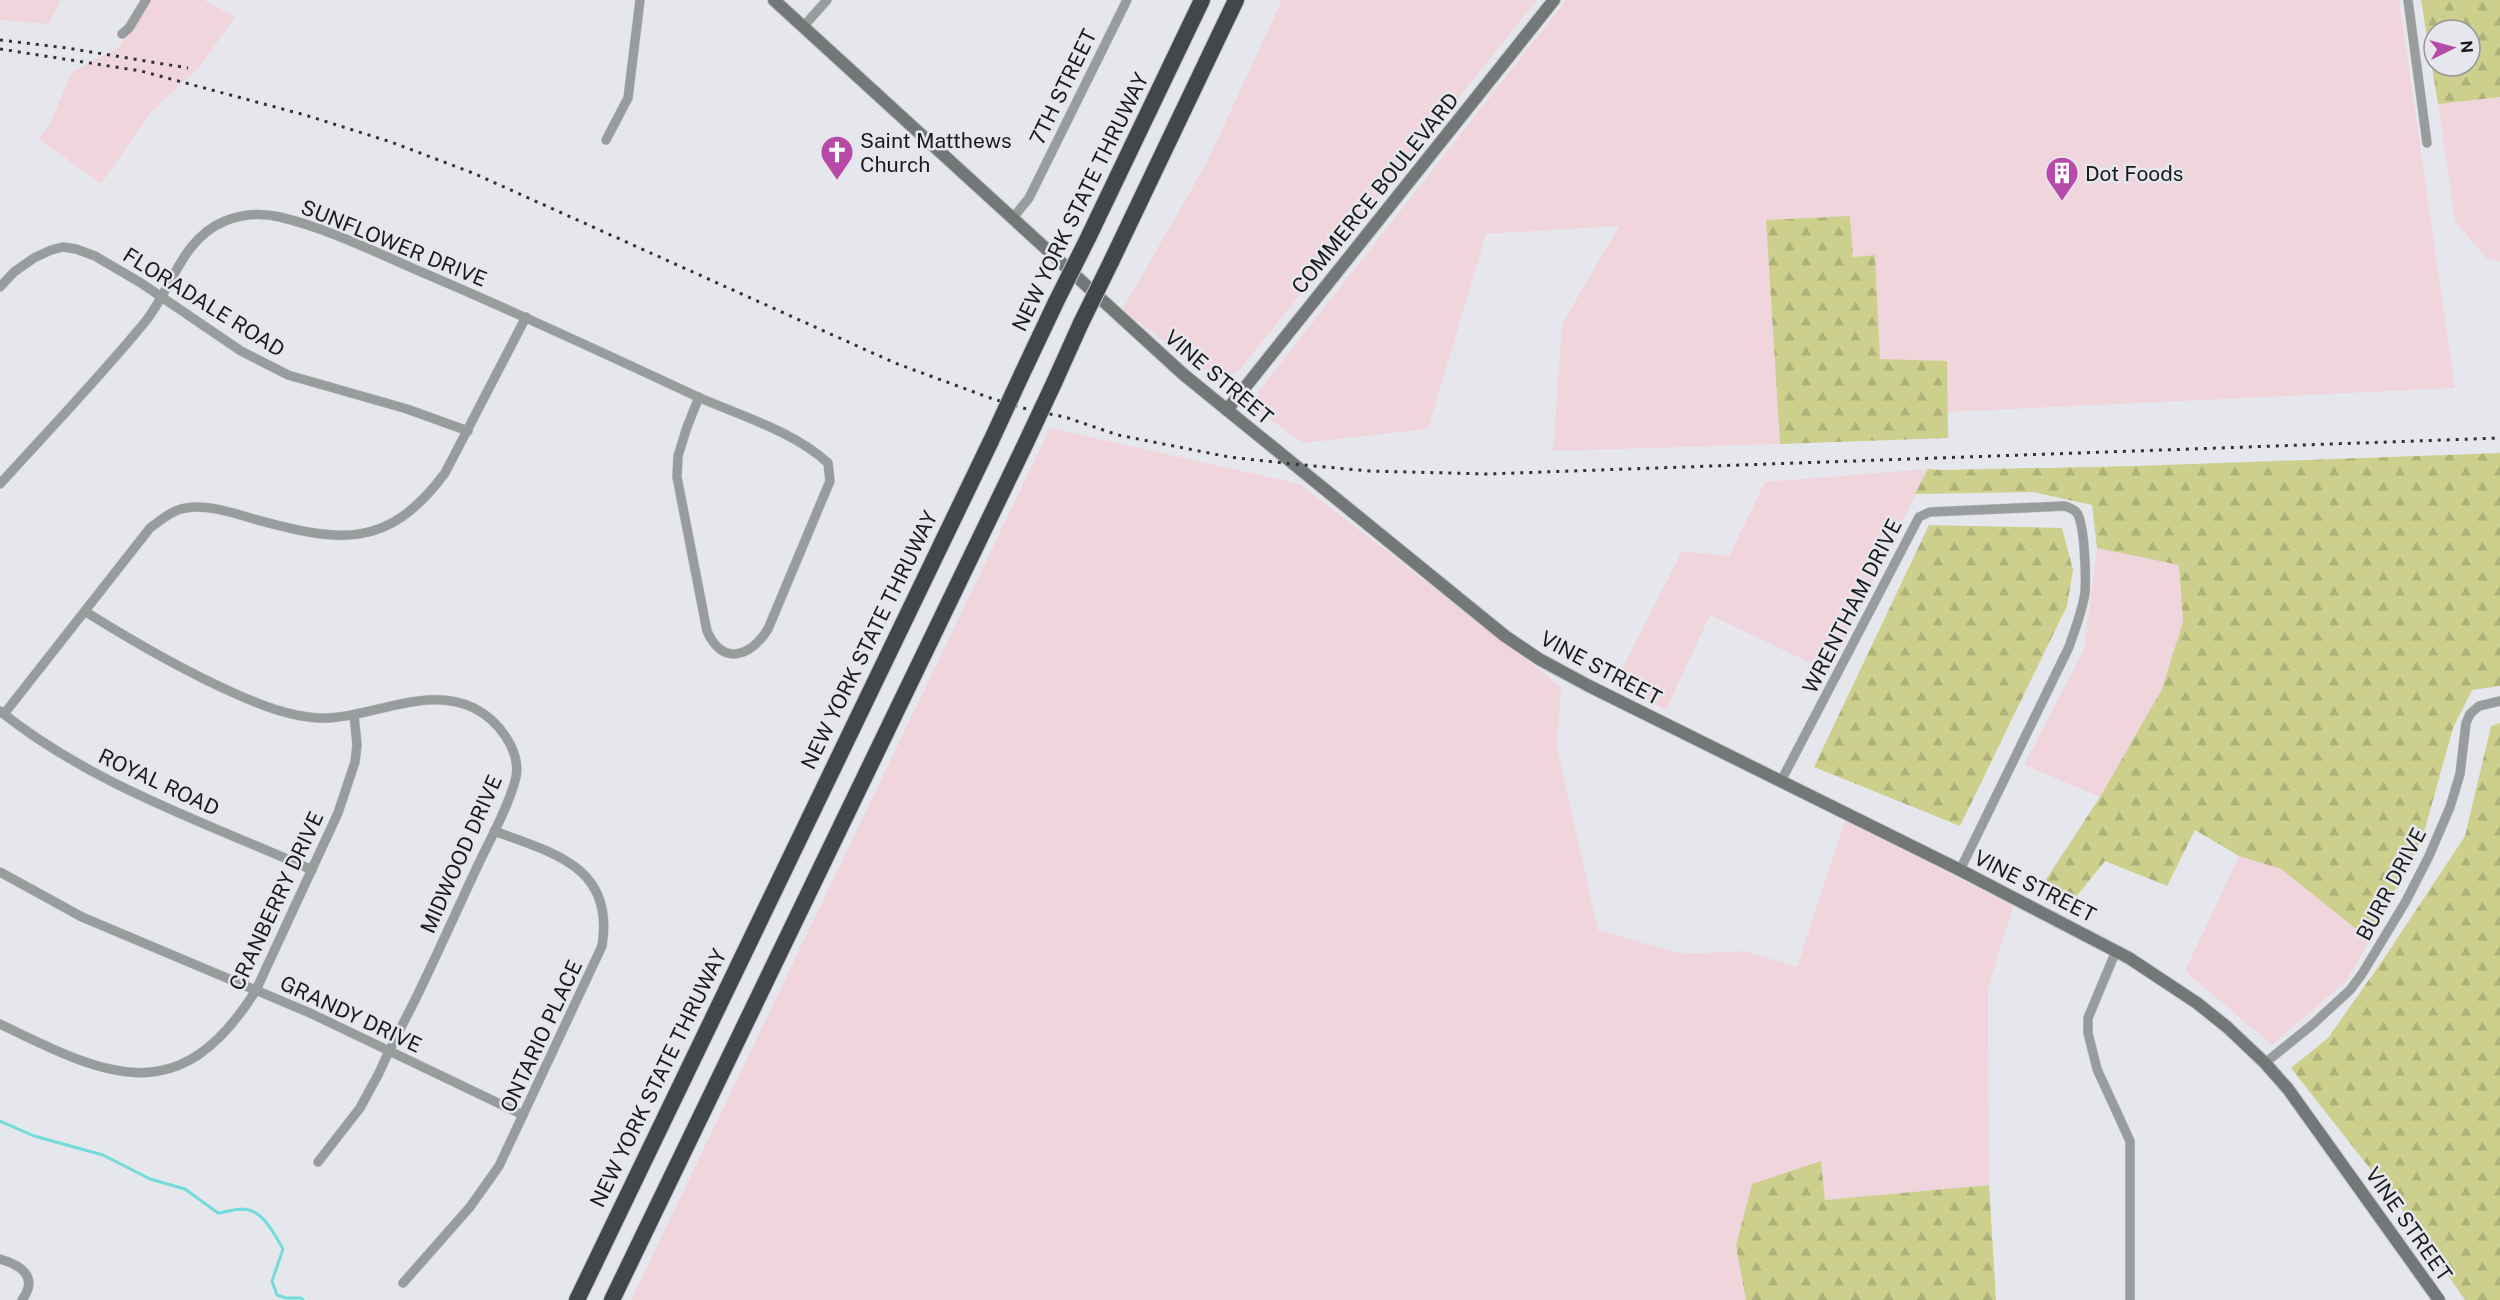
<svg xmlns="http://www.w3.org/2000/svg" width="2500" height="1300" viewBox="0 0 2500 1300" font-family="'Public Sans',sans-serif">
<defs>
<pattern id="forest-firs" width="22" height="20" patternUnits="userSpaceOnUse" patternTransform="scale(1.5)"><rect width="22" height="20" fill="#ccd08c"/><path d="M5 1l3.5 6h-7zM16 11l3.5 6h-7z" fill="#afb278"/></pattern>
</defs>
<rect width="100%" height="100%" fill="#e6e7ed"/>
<g fill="#f0d6dc">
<polygon points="0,0 61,0 48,24 0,20"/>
<polygon points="150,0 204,0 235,17 201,65 152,111 101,184 38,138 49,126 72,72 118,48"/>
<polygon points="1282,0 1537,0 1238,372 1216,379 1122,310 1206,164"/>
<polygon points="1566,0 2399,0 2455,388 1947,412 1947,361 1880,360 1875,255 1853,257 1850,217 1766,220 1780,444 1553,451 1562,324 1619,226 1486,234 1428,429 1303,443 1260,412 1258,392"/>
<polygon points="2500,97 2500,262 2486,258 2455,221 2438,104"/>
<polygon points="1050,428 1300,484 1561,687 1557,747 1598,930 1682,954 1745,951 1797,967 1845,821 2013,906 1988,989 1989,1185 1825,1200 1821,1162 1736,1246 1746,1300 631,1300"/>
<polygon points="1928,469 1829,672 1710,615 1666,710 1614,684 1682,551 1729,556 1765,482"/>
<polygon points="2097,548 2179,564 2183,622 2162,689 2100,797 2024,765 2084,649"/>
<polygon points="2239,856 2281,869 2370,940 2346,981 2272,1045 2185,971"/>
</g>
<g fill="url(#forest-firs)" fill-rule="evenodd">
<path d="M2421 0H2500V97L2438 104ZM2434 30H2470V66H2434Z"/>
<polygon points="1850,216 1853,257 1875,255 1880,359 1947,361 1948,438 1780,444 1766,220"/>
<polygon points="2500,453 2500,686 2472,690 2453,728 2423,836 2370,940 2281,869 2239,856 2195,830 2167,886 2105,861 2075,898 2043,884 2100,797 2162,689 2183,622 2179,565 2097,548 2092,505 2033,492 1915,494 1928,469 1941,470 2136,466"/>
<polygon points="1929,525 2062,528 2073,570 2067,606 1960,826 1814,767"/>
<polygon points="2500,723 2500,1300 2465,1300 2401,1208 2291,1068 2328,1038 2385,957 2465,836 2491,726"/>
<polygon points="1821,1161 1825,1200 1989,1185 1996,1300 1746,1300 1736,1246 1752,1184"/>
</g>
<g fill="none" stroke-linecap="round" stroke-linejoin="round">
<path stroke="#72dbdc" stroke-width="3" d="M0 1121 34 1136 103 1155 150 1179 185 1189 218 1213C226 1212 235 1209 243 1209 264 1210 274 1234 283 1249L272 1281 277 1295 286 1298H301L303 1300"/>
<g stroke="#c1c2c8" stroke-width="10">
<g id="street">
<polyline points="2408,0 2427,143"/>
<polyline points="803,27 827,0"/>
<polyline points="122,34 129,28 146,0"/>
<polyline points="606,140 628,98 640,0"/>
<polyline points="1012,219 1029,198 1127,0"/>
<polyline points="0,287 14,272 34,258 51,250 63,247 76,249 95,256 141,283 241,351 288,375 407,409 468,431"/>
<path d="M0 484C48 431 99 378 145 322 172 289 181 239 225 221 242 214 262 213 280 217 330 229 379 254 426 274 518 313 608 355 698 397 741 416 793 431 828 463L830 481 768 629C751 656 723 667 707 631L677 477 678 456 687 427 699 397"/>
<path d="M86 612C134 642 184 671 236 694 263 706 289 716 318 718 369 720 425 684 474 708 498 720 521 750 516 777 510 803 490 840 478 865 457 910 437 955 415 1000 403 1024 390 1048 379 1073L360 1108 318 1162"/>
<path d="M0 711C92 785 205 822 312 870"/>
<path d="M4 714 150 528C161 520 172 510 186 508 208 504 233 513 254 519 339 542 387 551 445 473L526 317"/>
<path d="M1781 781 1919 517 1930 512 2065 506C2069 508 2074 509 2077 513 2085 525 2086 578 2085 593 2082 612 2075 629 2069 647L1960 870"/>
<polyline points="0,872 82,917 310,1013 523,1115"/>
<polyline points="2116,951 2088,1018 2088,1033 2097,1069 2130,1141 2130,1300"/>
<path d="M0 1024C108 1077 180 1112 256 990L338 813 355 762 357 745 354 715"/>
<polyline points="2265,1063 2312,1025 2350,990 2362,974 2406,901 2429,856 2450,807 2460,774 2466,723 2470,714 2479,706 2500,701"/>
<path d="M0 1259C21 1265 39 1277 22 1300"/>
<path d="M403 1283 470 1207 499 1166 602 946C615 867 554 853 494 831"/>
</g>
</g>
<g stroke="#c1c2c8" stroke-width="14">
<g id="secondary">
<polyline points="774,0 1183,374 1505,636 1539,659 1589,686 1960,870 2129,958 2197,1003 2227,1027 2265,1063 2288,1089 2439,1300"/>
<polyline points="1227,410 1554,0"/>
</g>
</g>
<g stroke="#c1c2c8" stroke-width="18">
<g id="highway">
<polyline points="1088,238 1202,0"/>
<polyline points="1111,262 1236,0"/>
<polyline points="1021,376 1056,302"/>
<polyline points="1054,383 1081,323"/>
<polyline points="577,1300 991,441"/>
<polyline points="612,1300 1023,449"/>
</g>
</g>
<use href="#street" stroke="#999c9c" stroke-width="9"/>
<use href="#secondary" stroke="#737778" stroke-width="12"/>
<use href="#highway" stroke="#42484a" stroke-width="16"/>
<g stroke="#313234" stroke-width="3" stroke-dasharray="3 6" stroke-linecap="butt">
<polyline points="0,40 67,48 188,68"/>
<polyline points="0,49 141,71 305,115 391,142 473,173 895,363 993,399 1030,410 1065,417 1118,435 1229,457 1293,464 1369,471 1487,474 2500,438"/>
</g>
<g stroke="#c1c2c8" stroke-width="18" stroke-linecap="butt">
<g id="highway-bridge">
<polyline points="1056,302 1088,238"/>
<polyline points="1081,323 1111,262"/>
<polyline points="991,441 1021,376"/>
<polyline points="1023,449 1054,383"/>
</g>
</g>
<use href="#highway-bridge" stroke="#42484a" stroke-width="16"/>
</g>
<defs>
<g id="church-pin" transform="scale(1.725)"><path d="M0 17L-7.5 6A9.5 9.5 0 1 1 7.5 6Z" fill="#b749a8" stroke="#e6e7ed"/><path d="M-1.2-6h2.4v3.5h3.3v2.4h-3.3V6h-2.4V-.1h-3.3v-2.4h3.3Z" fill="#fff"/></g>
<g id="building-pin" transform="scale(1.725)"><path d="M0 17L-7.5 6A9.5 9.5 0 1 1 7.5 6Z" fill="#b749a8" stroke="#e6e7ed"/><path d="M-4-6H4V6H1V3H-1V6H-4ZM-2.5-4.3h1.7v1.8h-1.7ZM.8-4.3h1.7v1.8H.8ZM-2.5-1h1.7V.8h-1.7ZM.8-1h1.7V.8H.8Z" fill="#fff"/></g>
</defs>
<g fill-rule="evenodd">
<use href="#church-pin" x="837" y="152"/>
<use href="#building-pin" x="2062" y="173"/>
</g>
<g text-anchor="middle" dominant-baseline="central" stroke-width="5" stroke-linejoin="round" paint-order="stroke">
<g font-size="21" fill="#1a1b1d" stroke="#e6e7ed">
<text transform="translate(1063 87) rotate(-64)">7TH STREET</text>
<text transform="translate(1375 193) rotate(-51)">COMMERCE BOULEVARD</text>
<text transform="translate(1080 202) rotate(-64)">NEW YORK STATE THRUWAY</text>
<text transform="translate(394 243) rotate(22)">SUNFLOWER DRIVE</text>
<text transform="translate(204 302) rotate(32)">FLORADALE ROAD</text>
<text transform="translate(1219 377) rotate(40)">VINE STREET</text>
<text transform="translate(1852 606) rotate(-63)">WRENTHAM DRIVE</text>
<text transform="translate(869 640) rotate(-64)">NEW YORK STATE THRUWAY</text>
<text transform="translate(1601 668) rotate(28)">VINE STREET</text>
<text transform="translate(159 782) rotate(25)">ROYAL ROAD</text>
<text transform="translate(461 854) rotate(-66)">MIDWOOD DRIVE</text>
<text transform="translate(2391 884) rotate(-62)">BURR DRIVE</text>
<text transform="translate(2035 886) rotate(27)">VINE STREET</text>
<text transform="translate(276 901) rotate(-65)">CRANBERRY DRIVE</text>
<text transform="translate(351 1014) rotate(25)">GRANDY DRIVE</text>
<text transform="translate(541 1036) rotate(-65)">ONTARIO PLACE</text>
<text transform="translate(658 1078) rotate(-64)">NEW YORK STATE THRUWAY</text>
<text transform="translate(2409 1224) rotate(55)">VINE STREET</text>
</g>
<g font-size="21" fill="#1a1b1d" stroke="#e6e7ed" text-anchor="start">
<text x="860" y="140">Saint Matthews<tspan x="860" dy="24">Church</tspan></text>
<text x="2085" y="173">Dot Foods</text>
</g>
</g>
<g transform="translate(2452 48) rotate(85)"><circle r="28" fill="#e6e7ed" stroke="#94959a" stroke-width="1.5"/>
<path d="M0-4.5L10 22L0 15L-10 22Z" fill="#b749a8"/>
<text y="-9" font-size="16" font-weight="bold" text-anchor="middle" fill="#1a1b1d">N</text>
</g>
</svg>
